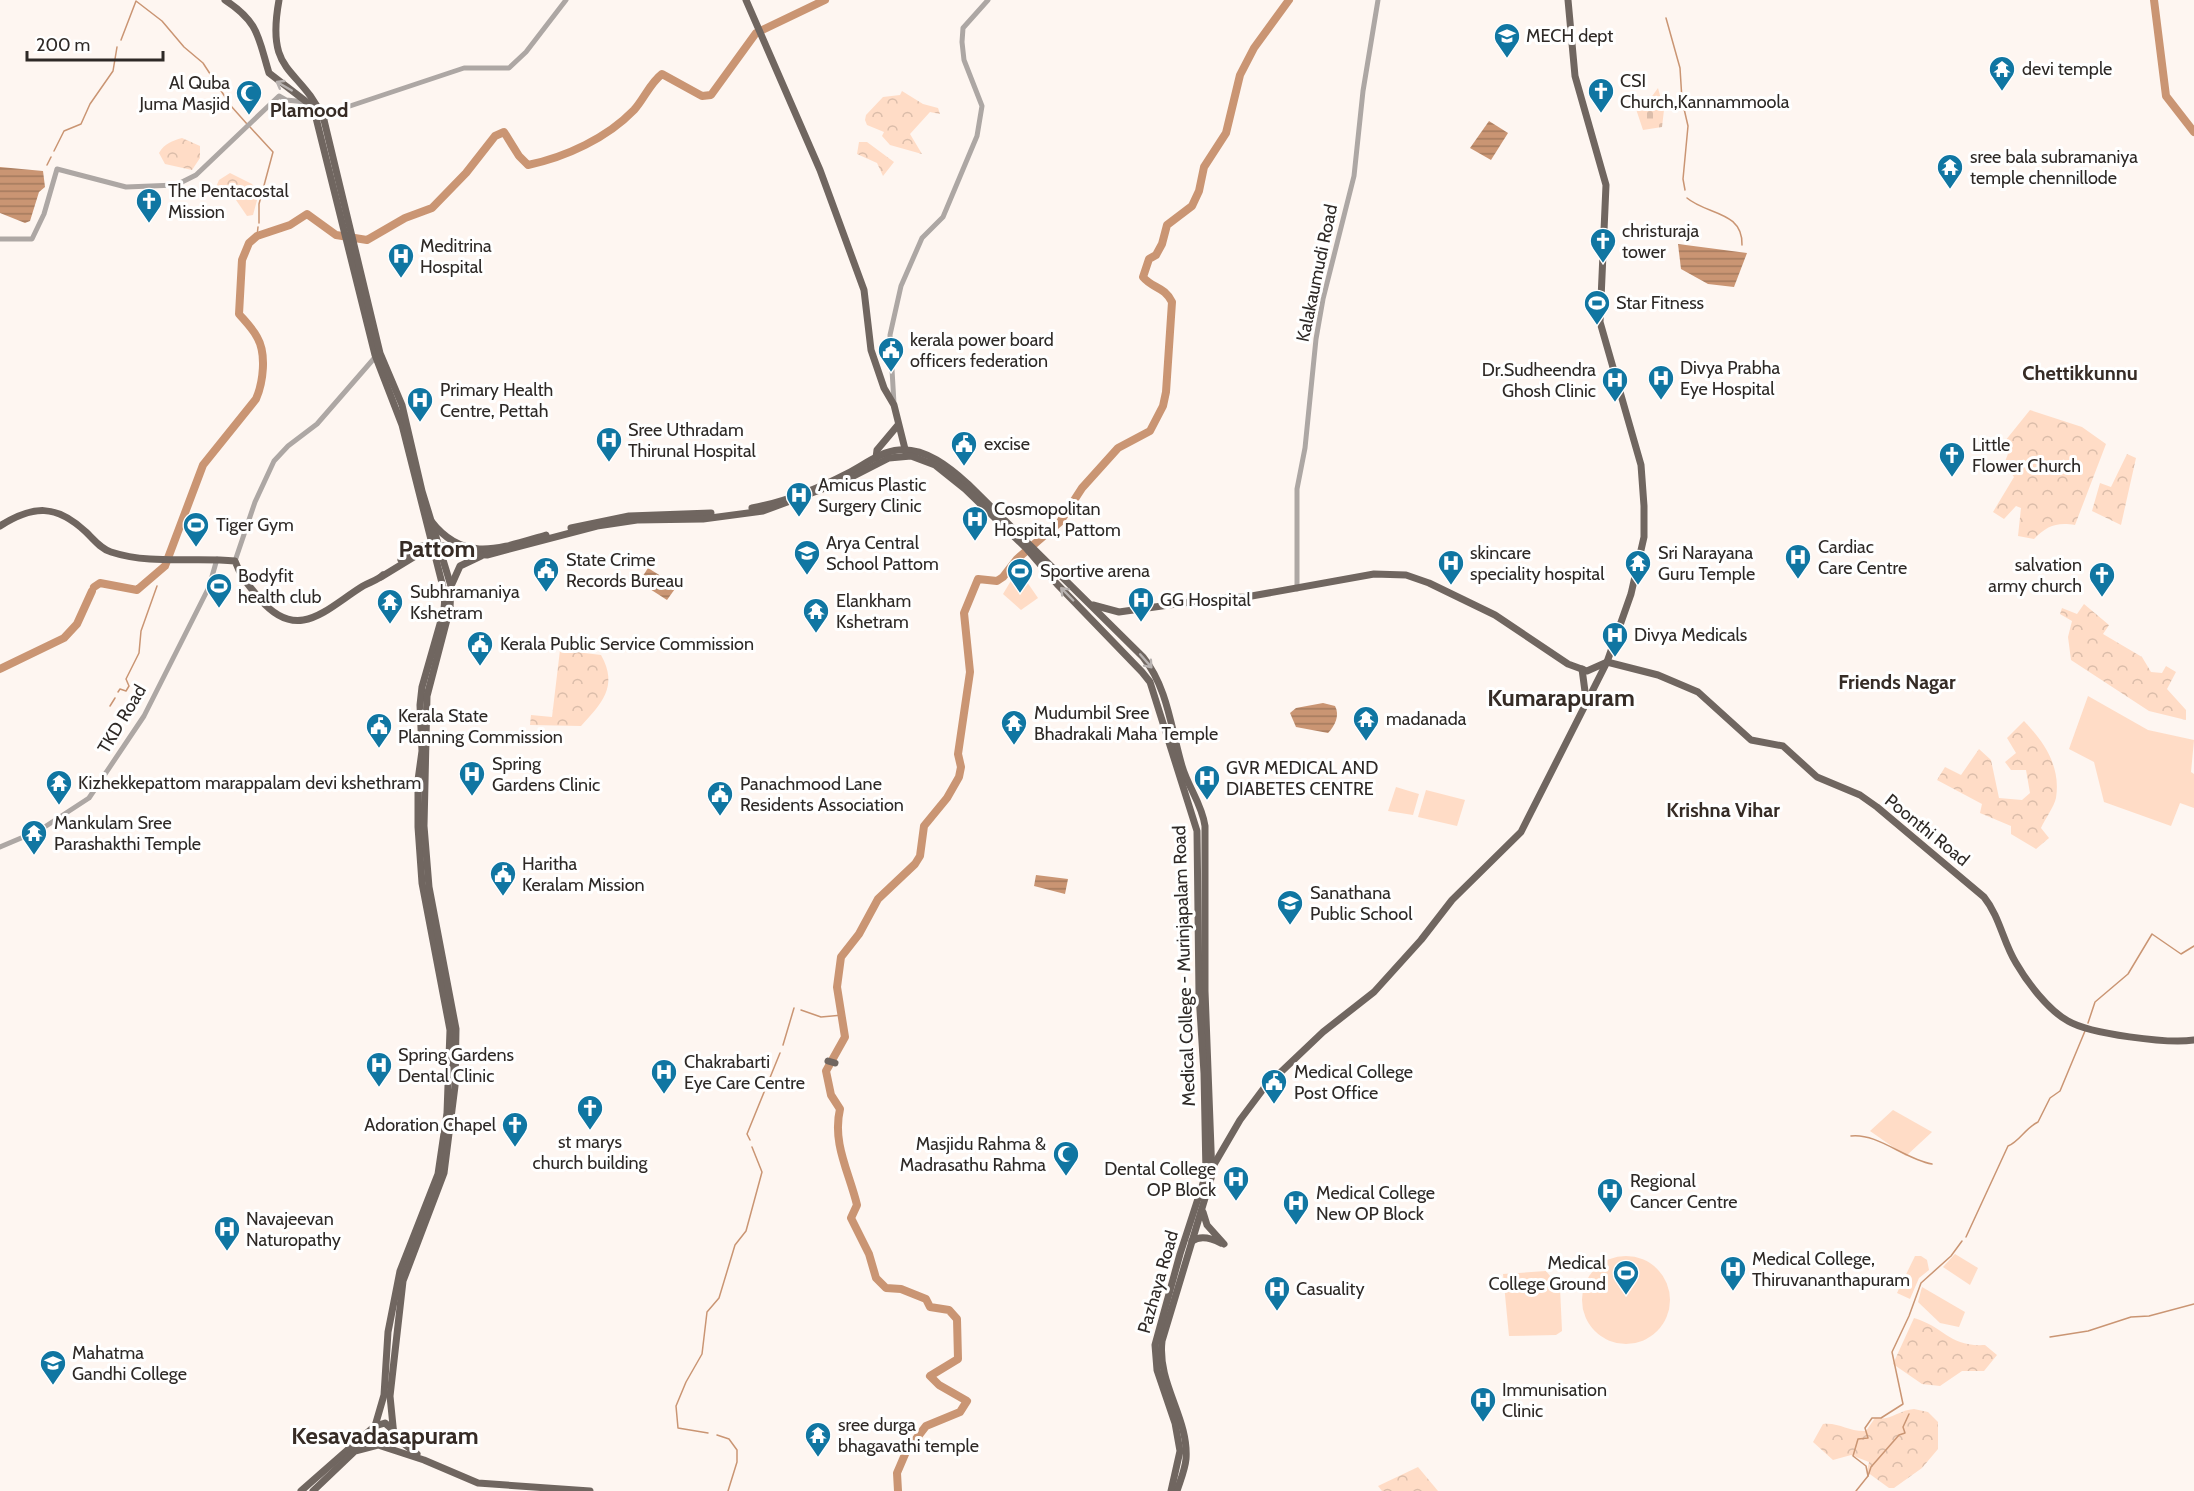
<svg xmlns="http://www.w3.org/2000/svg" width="2194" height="1491" viewBox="0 0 2194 1491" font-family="Cabin,sans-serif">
<defs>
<pattern id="forest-crowns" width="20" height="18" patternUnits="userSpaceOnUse" patternTransform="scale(1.5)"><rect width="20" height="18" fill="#ffdcc6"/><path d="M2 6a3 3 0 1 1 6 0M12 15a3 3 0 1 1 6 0" fill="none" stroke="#dbbdaa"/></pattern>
<pattern id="cemetery-stones" width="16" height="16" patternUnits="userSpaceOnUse" patternTransform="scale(1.5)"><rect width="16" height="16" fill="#ffdcc6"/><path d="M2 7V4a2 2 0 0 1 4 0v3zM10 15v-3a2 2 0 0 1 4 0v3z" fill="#dbbdaa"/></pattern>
<pattern id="water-rules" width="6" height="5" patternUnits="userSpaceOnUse" patternTransform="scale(1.5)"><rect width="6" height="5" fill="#ca9573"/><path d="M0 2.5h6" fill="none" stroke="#a47a5e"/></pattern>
</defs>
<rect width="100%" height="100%" fill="#fef6f1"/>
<g fill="#ffdcc6">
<polygon points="1018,569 1038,598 1021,610 1003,594"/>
<polygon points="2088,696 2148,730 2194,740 2191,772 2194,774 2194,808 2180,803 2171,826 2104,802 2094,762 2069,749"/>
<polygon points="1396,787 1419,794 1413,815 1388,811"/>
<polygon points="1426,790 1465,800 1457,826 1418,817"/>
<polygon points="1893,1110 1932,1132 1906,1156 1870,1131"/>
<polygon points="1955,1254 1978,1268 1970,1285 1943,1267"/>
<circle cx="1626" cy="1300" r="44"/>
<polygon points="1915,1256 1921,1256 1927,1260 1929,1270 1919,1278 1910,1299 1897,1293"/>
<polygon points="1546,1271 1560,1288 1562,1331 1556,1335 1509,1336 1503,1274"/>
<polygon points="1922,1287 1965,1312 1959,1327 1940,1323 1918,1302"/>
</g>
<g fill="url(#forest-crowns)">
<polygon points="902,91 923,104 938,108 940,114 930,112 910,134 922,154 890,145 882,136 884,132 867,125 865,120 866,115 883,97 900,95"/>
<path d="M182 138 200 146V158L192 170 165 164 159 153C165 143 172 141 182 138Z"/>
<polygon points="859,142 867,142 894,162 883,176 877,163 857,154"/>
<polygon points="230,173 252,184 259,193 253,215 247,216 236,200 216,187 219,180"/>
<path d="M2030 410 2082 427 2106 444 2075 525C2056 522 2047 526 2034 539L2018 536 2021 508 2016 506 2004 519 1993 512 2014 477 2004 464 2008 454 2001 446Z"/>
<polygon points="2127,454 2136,458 2121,525 2092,511 2100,483 2111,487"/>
<polygon points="2084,604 2109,625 2103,634 2142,657 2151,672 2162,673 2166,666 2176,672 2167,689 2186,710 2186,720 2149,711 2071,660 2068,637 2072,621 2060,614 2062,608 2077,614"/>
<path d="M560 650 601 655C619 687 601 704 581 726L530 725 531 715 552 717Z"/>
<path d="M2024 721C2044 742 2061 766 2056 798 2054 807 2045 819 2041 828L2049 838 2036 849 2011 834V826L1980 813 1982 804 1937 780 1945 767 1961 775 1979 749 1991 760 1999 798 2022 800 2030 793 2026 770H2011L2005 762 2016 753 2007 738Z"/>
<path d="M1914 1318C1945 1327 1948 1347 1985 1345L1997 1355 1984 1371H1962L1940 1386 1922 1384 1893 1364Z"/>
<path d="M1914 1409 1928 1412 1938 1422V1449L1922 1468 1894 1488H1889L1867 1472 1869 1462 1851 1455 1833 1460 1813 1442 1823 1424C1839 1422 1849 1432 1866 1431L1875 1418C1891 1421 1899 1410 1914 1409Z"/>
<polygon points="1418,1467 1438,1491 1382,1491 1378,1486"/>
</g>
<polygon fill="url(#cemetery-stones)" points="1658,88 1664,110 1662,127 1643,130 1634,103 1650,99"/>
<g fill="url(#water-rules)">
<polygon points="1489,121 1508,133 1491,160 1470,148"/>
<polygon points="0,167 43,171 45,187 39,192 30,221 25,223 0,213"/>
<polygon points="1678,244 1747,253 1734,287 1708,284 1681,269"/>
<polygon points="648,568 677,586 667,600 639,582"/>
<path d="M1323 703 1335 706C1340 715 1335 726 1328 733L1296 727 1290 713 1296 708Z"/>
<polygon points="1036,875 1068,879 1065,894 1034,886"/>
</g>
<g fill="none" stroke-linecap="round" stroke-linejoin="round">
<g stroke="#ca9573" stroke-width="1.5">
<polyline points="1666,18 1680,68 1682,100 1688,126 1683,179 1685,190"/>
<polyline points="121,40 136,1 162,21 184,47 203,63 231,106 247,124"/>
<polyline points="250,127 273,152 259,204 259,223"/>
<polyline points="54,151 64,131 81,124 90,104 113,71 117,47"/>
<polyline points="47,165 51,157"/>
<path d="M1687 198C1707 215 1743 211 1742 245"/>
<polyline points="257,236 258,227"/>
<polyline points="118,692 120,689 126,691 129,686 126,679 139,653 141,631 157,586"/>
<polyline points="110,706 115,698"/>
<polyline points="801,1010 821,1017 843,1015"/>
<polyline points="2088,1023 2095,1002 2128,974 2152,934 2181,954 2194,946"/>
<polyline points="783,1045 794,1008"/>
<path d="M1851 1136C1878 1133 1904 1159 1932 1164"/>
<polyline points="750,1140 747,1134 780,1053"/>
<path d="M1966 1237 2008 1146C2020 1141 2025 1128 2038 1122L2050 1098 2060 1091 2085 1031"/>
<polyline points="2050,1337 2088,1331 2131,1317 2149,1316 2194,1304"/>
<polyline points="708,1433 678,1428 676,1406 686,1382 702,1354 707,1312 719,1298 735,1245 746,1231 762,1172 752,1147"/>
<polyline points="717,1435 729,1439 737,1450 737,1462 728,1491"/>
<polyline points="1868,1476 1871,1467 1899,1435 1905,1433 1903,1427 1909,1414"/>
<polyline points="1856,1491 1868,1476 1866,1466 1853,1456 1858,1439 1868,1438 1865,1428 1872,1418 1881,1418 1903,1404 1892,1352 1909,1316 1921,1283 1951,1256 1962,1241"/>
</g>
<g stroke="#ca9573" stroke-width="8">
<polyline points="2154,0 2166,96 2194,132"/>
<path d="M94 587 100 583 137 590 165 566 203 465 256 399C263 383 267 354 257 337 253 329 245 321 239 314L242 260 249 243 257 236 290 225 307 214 336 235 367 240 405 218 432 208 466 173 495 136 504 132 519 156 528 165C566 157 607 138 634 110 644 99 650 83 662 74L702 96 711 95 756 33 825 0"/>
<polyline points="0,669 64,638 77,624 92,591"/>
<path d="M898 1491 897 1473 906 1452 926 1426 960 1412 967 1401 939 1385 930 1376 958 1359 957 1319 949 1310 930 1307 926 1299 901 1289 886 1288 876 1278 869 1254 851 1218 857 1205C849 1172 832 1143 840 1109L831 1095 826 1071 845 1037 837 987 841 957 859 934 878 899 915 864 920 856 924 826 947 798 959 777 961 767 958 754 970 672 964 613 978 579 997 581 1003 577 1017 559 1060 522 1082 488 1118 448 1150 431 1163 406 1166 392 1172 302C1164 286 1153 289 1143 277L1149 259 1156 255 1162 244 1167 225 1192 206 1199 191 1204 167 1226 133 1240 75 1254 48 1289 0"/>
</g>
<g stroke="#ada7a4" stroke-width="5">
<polyline points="323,121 332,112 464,68 509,68 526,52 566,0"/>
<polyline points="0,239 32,239 44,214 57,169 126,187 176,185 196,175 279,96 286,100 306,102"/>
<polyline points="894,404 890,335 901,286 922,238 943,217 977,136 982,106 964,60 962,42 963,28 988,0"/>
<polyline points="235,561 255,502 274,461 288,446 317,424 377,355"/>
<polyline points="1297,589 1297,489 1305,448 1316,339 1323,299 1354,176 1363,91 1378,0"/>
<polyline points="0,847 40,830 89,798 144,716 209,587 217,559"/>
</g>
<g stroke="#706660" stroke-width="7">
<path d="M225 0C259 22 258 37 269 73L308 103 316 118 375 355 402 425 445 595 444 610 422 687 420 705 422 751 418 780V827L422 883 450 1030 447 1113 438 1174 400 1271 388 1332 384 1395 375 1426"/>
<path d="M279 0C265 77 300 65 324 120L380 353 402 405 422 491 451 586 450 608 427 696 424 826 429 887 456 1029 455 1086 444 1173 403 1281 390 1396 394 1436 391 1442 385 1446"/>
<polyline points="746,0 820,170 864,290 871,350 884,388 894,405 906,453"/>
<polyline points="876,458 877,450 898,425"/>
<path d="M752 508C784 502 819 488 848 473 864 465 881 451 899 450 926 448 949 467 968 484L1143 657C1168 688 1171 729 1182 766 1188 787 1202 804 1205 826V991L1212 1175 1162 1341C1157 1384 1189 1418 1186 1459 1185 1470 1180 1481 1177 1491"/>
<path d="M431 521C464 564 501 548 546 535"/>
<path d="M0 526C33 505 56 504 86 532 94 540 101 549 111 552 151 565 194 557 235 561 240 576 250 587 260 599 298 644 327 608 363 586 370 582 378 580 383 575"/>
<polyline points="571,528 629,516 711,513"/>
<polyline points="401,560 421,546 454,546"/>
<polyline points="381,577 422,552 487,555 597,526 637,520 703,519 763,511 844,481 889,458 911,456 935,465 965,489 1026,548 1057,584 1142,672 1150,682 1197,831 1199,995 1204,1073 1206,1174 1180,1254 1155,1345 1157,1370 1175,1423 1180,1451 1171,1491"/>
<polyline points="451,586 460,566 481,556"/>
<polyline points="1093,605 1119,612 1219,598 1246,597 1374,574 1406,575 1429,583 1495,615 1568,664 1587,671 1605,663"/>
<path d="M1607 662 1658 675 1698 692 1751 740 1783 746 1817 777 1860 795 1877 807 1984 897C2000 917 2003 942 2016 963 2027 982 2048 1010 2068 1021 2090 1034 2168 1044 2194 1040"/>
<polyline points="1582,669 1586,699"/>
<polyline points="828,1061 835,1063"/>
<polyline points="1212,1168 1240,1120 1264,1088 1323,1032 1374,992 1421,940 1452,900 1521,832 1607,662 1631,594 1644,537 1644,506 1641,465 1600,322 1606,185 1575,76 1568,0"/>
<polyline points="1203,1212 1207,1225 1224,1244"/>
<path d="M1192 1241C1201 1235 1211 1238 1221 1243"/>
<polyline points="394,1436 417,1454"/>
<polyline points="301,1491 375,1426 385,1423 393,1430"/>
<polyline points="313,1491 355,1451 378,1445 424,1460 478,1483 590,1491"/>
</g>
</g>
<defs><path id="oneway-shaft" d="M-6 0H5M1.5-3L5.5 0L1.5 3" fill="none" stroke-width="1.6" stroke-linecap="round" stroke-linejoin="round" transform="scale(1.5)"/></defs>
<g stroke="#b8b2b0">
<use href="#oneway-shaft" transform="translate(284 86) rotate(-150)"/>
<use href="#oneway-shaft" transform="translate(1067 594) rotate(-134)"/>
<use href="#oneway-shaft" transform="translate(1146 661) rotate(49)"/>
</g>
<defs>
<g id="university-pin" transform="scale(1.35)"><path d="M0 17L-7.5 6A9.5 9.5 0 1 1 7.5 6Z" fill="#1076a2" stroke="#fff"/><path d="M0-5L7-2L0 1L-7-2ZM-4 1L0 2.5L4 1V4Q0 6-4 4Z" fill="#fff"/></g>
<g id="temple-pin" transform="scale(1.35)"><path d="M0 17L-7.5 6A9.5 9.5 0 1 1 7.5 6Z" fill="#1076a2" stroke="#fff"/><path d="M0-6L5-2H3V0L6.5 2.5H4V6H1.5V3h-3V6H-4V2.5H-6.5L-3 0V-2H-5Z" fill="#fff"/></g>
<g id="church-pin" transform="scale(1.35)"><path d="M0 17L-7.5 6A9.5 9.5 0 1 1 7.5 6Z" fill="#1076a2" stroke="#fff"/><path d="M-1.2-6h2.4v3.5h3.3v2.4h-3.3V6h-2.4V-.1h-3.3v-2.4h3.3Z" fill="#fff"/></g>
<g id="mosque-pin" transform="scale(1.35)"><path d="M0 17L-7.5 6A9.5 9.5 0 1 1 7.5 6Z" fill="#1076a2" stroke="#fff"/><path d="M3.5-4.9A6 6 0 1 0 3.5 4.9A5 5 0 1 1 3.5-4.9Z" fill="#fff"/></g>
<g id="hospital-pin" transform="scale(1.35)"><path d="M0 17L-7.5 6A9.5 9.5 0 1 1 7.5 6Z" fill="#1076a2" stroke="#fff"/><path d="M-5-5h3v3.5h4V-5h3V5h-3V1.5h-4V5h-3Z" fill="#fff"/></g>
<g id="stadium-pin" transform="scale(1.35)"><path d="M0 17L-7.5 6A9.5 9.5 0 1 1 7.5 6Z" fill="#1076a2" stroke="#fff"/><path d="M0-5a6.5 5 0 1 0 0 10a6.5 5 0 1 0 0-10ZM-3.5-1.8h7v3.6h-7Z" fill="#fff"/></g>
<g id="civic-pin" transform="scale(1.35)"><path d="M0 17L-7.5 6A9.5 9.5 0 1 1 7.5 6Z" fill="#1076a2" stroke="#fff"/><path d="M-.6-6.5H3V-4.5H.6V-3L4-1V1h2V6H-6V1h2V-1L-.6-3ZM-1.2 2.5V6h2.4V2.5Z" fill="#fff"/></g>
<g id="school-pin" transform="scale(1.35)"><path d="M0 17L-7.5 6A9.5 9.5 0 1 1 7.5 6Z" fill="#1076a2" stroke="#fff"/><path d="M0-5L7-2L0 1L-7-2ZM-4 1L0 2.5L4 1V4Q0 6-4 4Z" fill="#fff"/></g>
</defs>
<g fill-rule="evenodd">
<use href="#university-pin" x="1507" y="36"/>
<use href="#temple-pin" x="2002" y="69"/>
<use href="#church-pin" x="1601" y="91"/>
<use href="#mosque-pin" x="249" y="93"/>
<use href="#temple-pin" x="1950" y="167"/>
<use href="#church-pin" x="149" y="201"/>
<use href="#church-pin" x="1603" y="241"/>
<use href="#hospital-pin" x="401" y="256"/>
<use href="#stadium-pin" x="1597" y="303"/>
<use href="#civic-pin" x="891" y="350"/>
<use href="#hospital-pin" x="1661" y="378"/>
<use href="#hospital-pin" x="1615" y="380"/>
<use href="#hospital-pin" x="420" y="400"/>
<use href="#hospital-pin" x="609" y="440"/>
<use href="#civic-pin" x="964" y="444"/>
<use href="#church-pin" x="1952" y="455"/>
<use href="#hospital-pin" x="799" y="495"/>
<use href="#hospital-pin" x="975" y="519"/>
<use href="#stadium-pin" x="196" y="525"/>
<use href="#school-pin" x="807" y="553"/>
<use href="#hospital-pin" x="1798" y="557"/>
<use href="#hospital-pin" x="1451" y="563"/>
<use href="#temple-pin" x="1638" y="563"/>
<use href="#civic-pin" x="546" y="570"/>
<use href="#stadium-pin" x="1020" y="571"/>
<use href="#church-pin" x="2102" y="575"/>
<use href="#stadium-pin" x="219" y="586"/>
<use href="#hospital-pin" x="1141" y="600"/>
<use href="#temple-pin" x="390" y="602"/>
<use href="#temple-pin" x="816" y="611"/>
<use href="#hospital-pin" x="1615" y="635"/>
<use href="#civic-pin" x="480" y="644"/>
<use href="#temple-pin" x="1366" y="719"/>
<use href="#temple-pin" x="1014" y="723"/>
<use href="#civic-pin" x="379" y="726"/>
<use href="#hospital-pin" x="472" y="774"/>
<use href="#hospital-pin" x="1207" y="778"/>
<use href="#temple-pin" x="59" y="783"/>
<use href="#civic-pin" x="720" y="794"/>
<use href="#temple-pin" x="34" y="833"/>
<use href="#civic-pin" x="503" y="874"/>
<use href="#school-pin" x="1290" y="903"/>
<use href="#hospital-pin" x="379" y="1065"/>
<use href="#hospital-pin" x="664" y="1072"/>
<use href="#civic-pin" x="1274" y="1082"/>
<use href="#church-pin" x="590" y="1108"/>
<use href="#church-pin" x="515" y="1125"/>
<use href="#mosque-pin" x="1066" y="1154"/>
<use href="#hospital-pin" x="1236" y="1179"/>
<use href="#hospital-pin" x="1610" y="1191"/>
<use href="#hospital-pin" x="1296" y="1203"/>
<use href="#hospital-pin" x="227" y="1229"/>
<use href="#hospital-pin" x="1733" y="1269"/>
<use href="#stadium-pin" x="1626" y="1273"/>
<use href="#hospital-pin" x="1277" y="1289"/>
<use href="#university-pin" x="53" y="1363"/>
<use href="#hospital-pin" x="1483" y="1400"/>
<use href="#temple-pin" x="818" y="1435"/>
</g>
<g text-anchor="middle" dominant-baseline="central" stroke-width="6" stroke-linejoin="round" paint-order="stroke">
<g font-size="18" fill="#2e2926" stroke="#fff" text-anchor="start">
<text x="1526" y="36">MECH dept</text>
<text x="2022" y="69">devi temple</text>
<text x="1620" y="81">CSI<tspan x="1620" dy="21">Church,Kannammoola</tspan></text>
<text x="230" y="83" text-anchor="end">Al Quba<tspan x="230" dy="21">Juma Masjid</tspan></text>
<text x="1970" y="157">sree bala subramaniya<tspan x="1970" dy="21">temple chennillode</tspan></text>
<text x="168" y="191">The Pentacostal<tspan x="168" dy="21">Mission</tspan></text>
<text x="1622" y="231">christuraja<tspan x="1622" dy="21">tower</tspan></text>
<text x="420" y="246">Meditrina<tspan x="420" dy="21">Hospital</tspan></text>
<text x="1616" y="303">Star Fitness</text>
<text x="910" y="340">kerala power board<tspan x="910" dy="21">officers federation</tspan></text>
<text x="1680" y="368">Divya Prabha<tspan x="1680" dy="21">Eye Hospital</tspan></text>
<text x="1596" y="370" text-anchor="end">Dr.Sudheendra<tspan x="1596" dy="21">Ghosh Clinic</tspan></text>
<text x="440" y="390">Primary Health<tspan x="440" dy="21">Centre, Pettah</tspan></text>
<text x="628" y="430">Sree Uthradam<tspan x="628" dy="21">Thirunal Hospital</tspan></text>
<text x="984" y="444">excise</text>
<text x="1972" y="445">Little<tspan x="1972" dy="21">Flower Church</tspan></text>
<text x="818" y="485">Amicus Plastic<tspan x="818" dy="21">Surgery Clinic</tspan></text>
<text x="994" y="509">Cosmopolitan<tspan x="994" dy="21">Hospital, Pattom</tspan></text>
<text x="216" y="525">Tiger Gym</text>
<text x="826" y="543">Arya Central<tspan x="826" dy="21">School Pattom</tspan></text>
<text x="1818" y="547">Cardiac<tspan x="1818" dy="21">Care Centre</tspan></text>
<text x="1470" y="553">skincare<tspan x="1470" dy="21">speciality hospital</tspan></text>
<text x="1658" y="553">Sri Narayana<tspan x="1658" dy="21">Guru Temple</tspan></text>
<text x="566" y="560">State Crime<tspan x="566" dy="21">Records Bureau</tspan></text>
<text x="2082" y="565" text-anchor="end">salvation<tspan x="2082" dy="21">army church</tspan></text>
<text x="1040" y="571">Sportive arena</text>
<text x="238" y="576">Bodyfit<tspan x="238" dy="21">health club</tspan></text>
<text x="410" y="592">Subhramaniya<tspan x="410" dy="21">Kshetram</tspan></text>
<text x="1160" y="600">GG Hospital</text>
<text x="836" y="601">Elankham<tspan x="836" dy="21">Kshetram</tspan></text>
<text x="1634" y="635">Divya Medicals</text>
<text x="500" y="644">Kerala Public Service Commission</text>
<text x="1034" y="713">Mudumbil Sree<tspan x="1034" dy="21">Bhadrakali Maha Temple</tspan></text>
<text x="398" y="716">Kerala State<tspan x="398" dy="21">Planning Commission</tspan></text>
<text x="1386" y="719">madanada</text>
<text x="492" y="764">Spring<tspan x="492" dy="21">Gardens Clinic</tspan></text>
<text x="1226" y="768">GVR MEDICAL AND<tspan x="1226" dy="21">DIABETES CENTRE</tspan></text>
<text x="78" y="783">Kizhekkepattom marappalam devi kshethram</text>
<text x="740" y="784">Panachmood Lane<tspan x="740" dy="21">Residents Association</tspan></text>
<text x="54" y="823">Mankulam Sree<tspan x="54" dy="21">Parashakthi Temple</tspan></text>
<text x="522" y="864">Haritha<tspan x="522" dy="21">Keralam Mission</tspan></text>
<text x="1310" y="893">Sanathana<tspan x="1310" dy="21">Public School</tspan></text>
<text x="398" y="1055">Spring Gardens<tspan x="398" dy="21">Dental Clinic</tspan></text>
<text x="684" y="1062">Chakrabarti<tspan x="684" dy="21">Eye Care Centre</tspan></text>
<text x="1294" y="1072">Medical College<tspan x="1294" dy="21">Post Office</tspan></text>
<text x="496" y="1125" text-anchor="end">Adoration Chapel</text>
<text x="590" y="1142" text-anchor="middle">st marys<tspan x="590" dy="21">church building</tspan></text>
<text x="1046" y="1144" text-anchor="end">Masjidu Rahma &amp;<tspan x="1046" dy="21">Madrasathu Rahma</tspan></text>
<text x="1216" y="1169" text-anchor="end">Dental College<tspan x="1216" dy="21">OP Block</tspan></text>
<text x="1630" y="1181">Regional<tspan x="1630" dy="21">Cancer Centre</tspan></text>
<text x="1316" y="1193">Medical College<tspan x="1316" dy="21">New OP Block</tspan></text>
<text x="246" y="1219">Navajeevan<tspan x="246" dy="21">Naturopathy</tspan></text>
<text x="1752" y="1259">Medical College,<tspan x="1752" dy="21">Thiruvananthapuram</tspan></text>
<text x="1606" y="1263" text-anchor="end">Medical<tspan x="1606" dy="21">College Ground</tspan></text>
<text x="1296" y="1289">Casuality</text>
<text x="72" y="1353">Mahatma<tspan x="72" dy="21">Gandhi College</tspan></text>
<text x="1502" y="1390">Immunisation<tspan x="1502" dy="21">Clinic</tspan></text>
<text x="838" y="1425">sree durga<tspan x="838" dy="21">bhagavathi temple</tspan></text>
</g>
<g font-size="18" fill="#2e2926" stroke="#fff">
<text transform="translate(1317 273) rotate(-78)">Kalakaumudi Road</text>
<text transform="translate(122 719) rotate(-59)">TKD Road</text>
<text transform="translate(1927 830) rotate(39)">Poonthi Road</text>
<text transform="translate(1184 966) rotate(-92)">Medical College - Murinjapalam Road</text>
<text transform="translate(1158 1282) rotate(-74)">Pazhaya Road</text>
</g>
<g font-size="20" font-weight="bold" fill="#362c26" stroke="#fff">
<text x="309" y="110">Plamood</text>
<text x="2080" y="373">Chettikkunnu</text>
<text x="1897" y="682">Friends Nagar</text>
<text x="1723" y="810">Krishna Vihar</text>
</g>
<g font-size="24" font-weight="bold" fill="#362c26" stroke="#fff">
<text x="437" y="548">Pattom</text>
<text x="1561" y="697">Kumarapuram</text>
<text x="385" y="1435">Kesavadasapuram</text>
</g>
</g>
<path d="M27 51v9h136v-9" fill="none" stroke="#2e2926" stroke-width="3"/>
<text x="36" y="51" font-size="18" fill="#2e2926" stroke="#ffffff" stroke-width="4.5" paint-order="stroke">200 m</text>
</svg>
